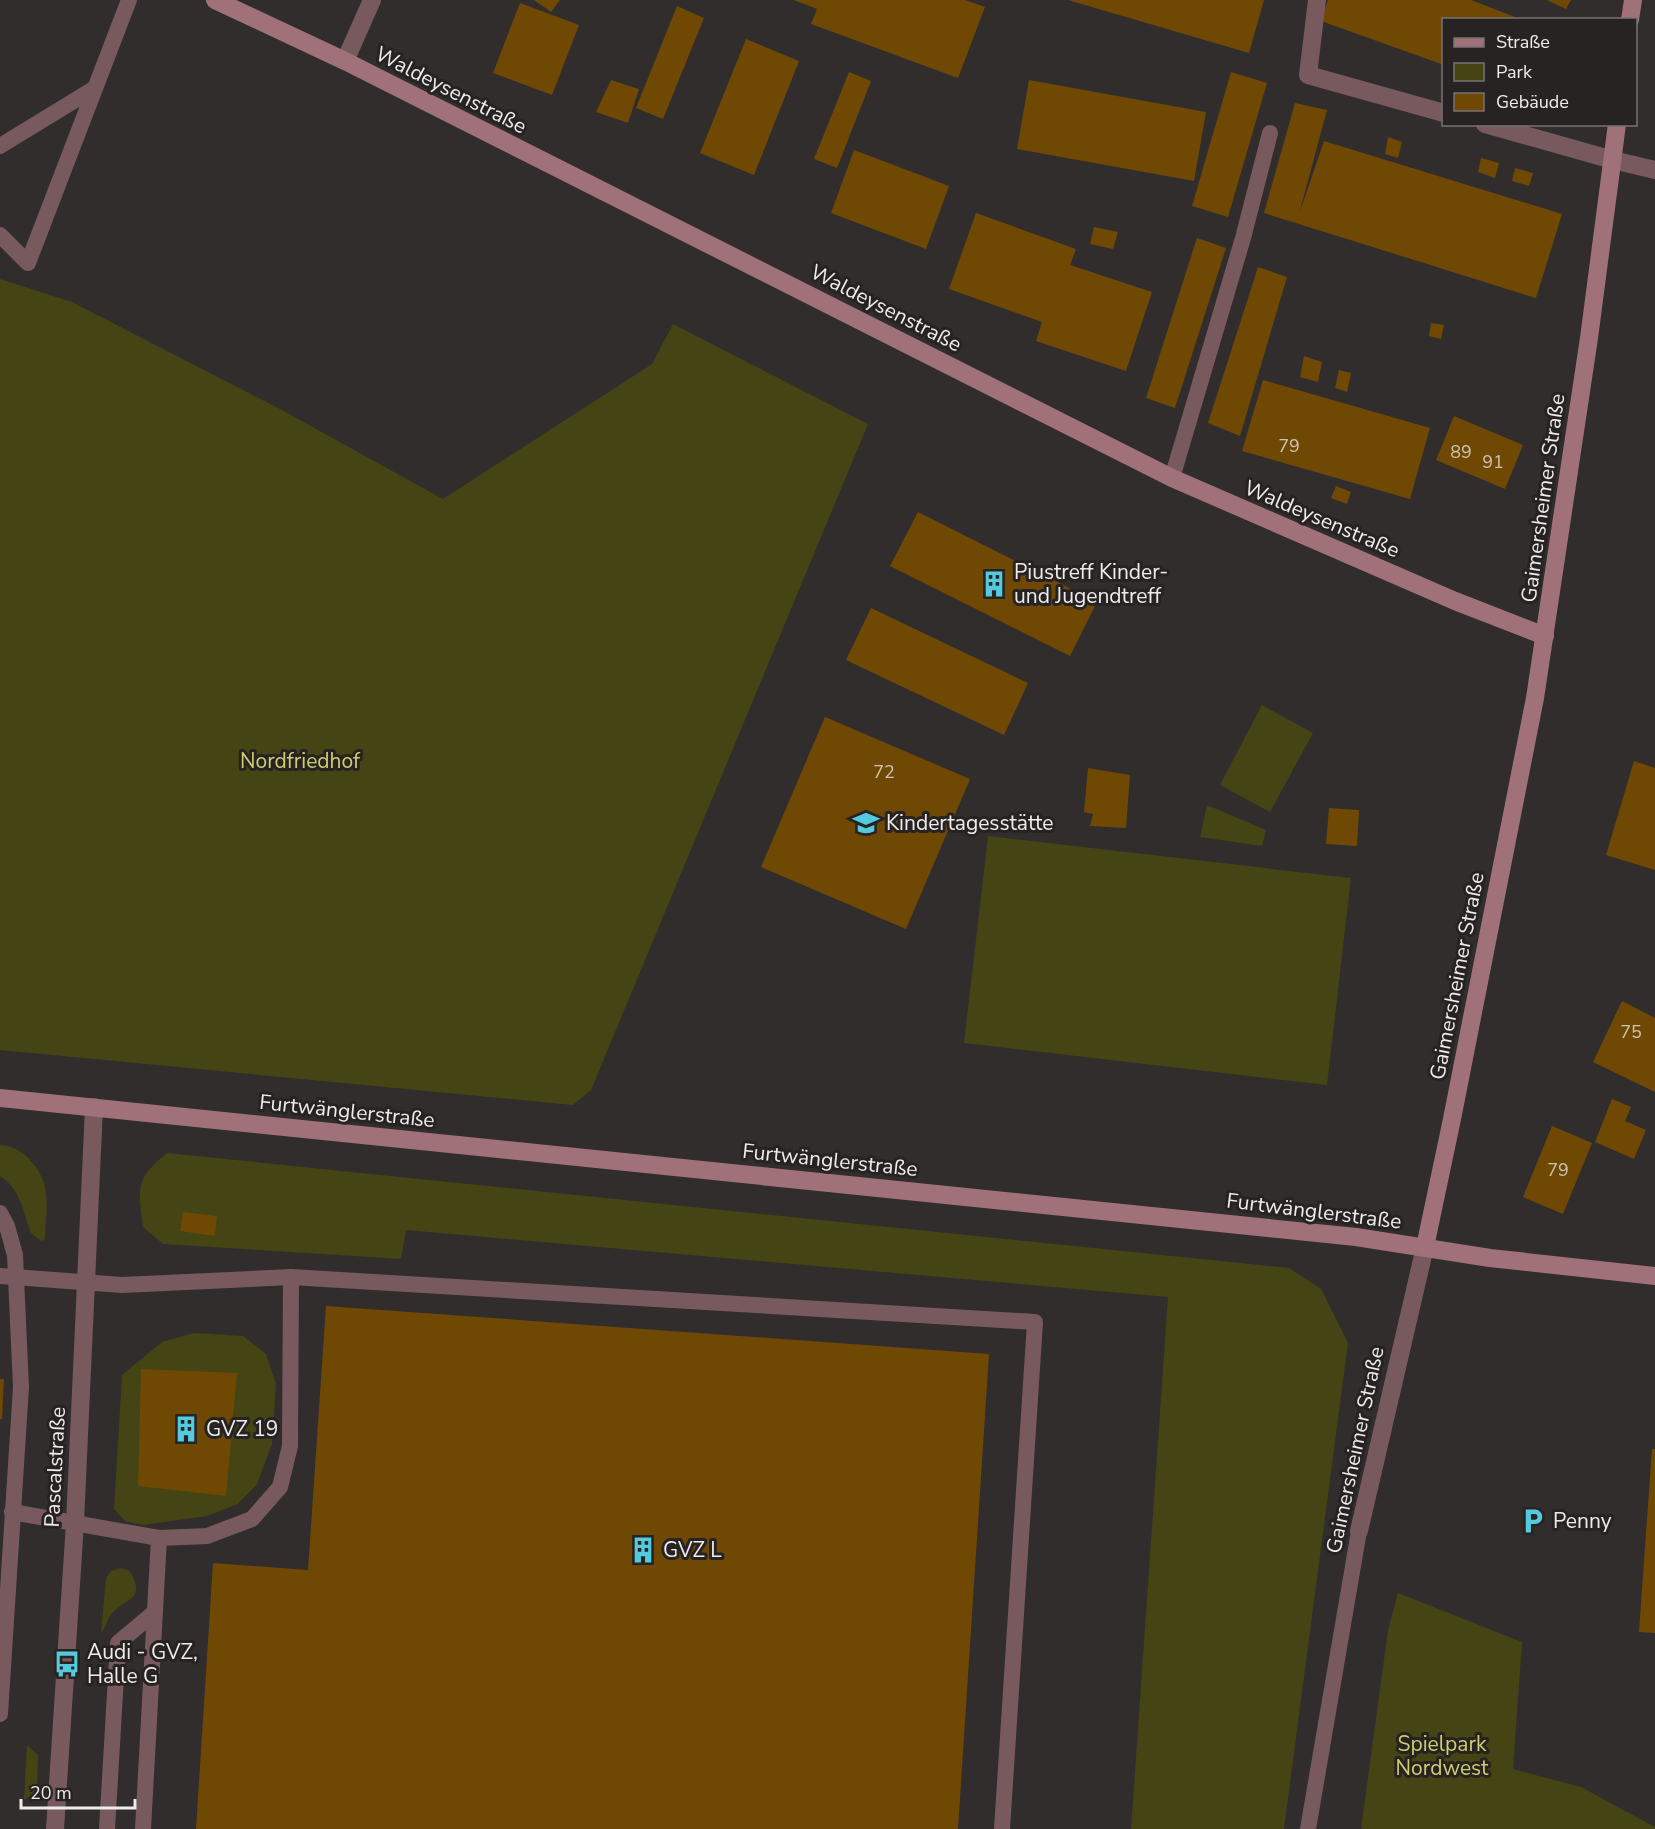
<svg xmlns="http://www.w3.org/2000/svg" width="1655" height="1829" viewBox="0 0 1655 1829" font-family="'Nunito Sans',sans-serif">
<rect width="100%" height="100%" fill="#312d2c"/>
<g fill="#444414">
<polygon points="0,279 72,302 280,409 443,499 652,364 673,324 868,424 591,1090 573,1105 0,1050"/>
<polygon points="1262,705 1313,733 1270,812 1220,785"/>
<polygon points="1207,805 1266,830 1262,846 1200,837"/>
<polygon points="988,836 1351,878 1327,1085 964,1043"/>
<path d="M0 1145C12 1146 21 1150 29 1159 53 1184 46 1206 45 1239L41 1241 31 1233C22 1210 22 1191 0 1176Z"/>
<path d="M167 1153 1289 1268 1321 1289 1348 1343 1284 1829H1131L1168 1297 406 1230 401 1259 163 1244 143 1227C138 1188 135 1179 167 1153Z"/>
<polygon points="194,1333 243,1336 266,1354 276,1384 272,1444 257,1484 238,1504 207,1516 143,1525 125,1521 114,1509 122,1375 162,1342"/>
<path d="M121 1568 130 1571C147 1603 125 1596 110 1616 106 1622 106 1628 101 1633L106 1578 111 1571Z"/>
<polygon points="1398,1593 1522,1642 1513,1769 1581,1787 1655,1827 1655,1829 1361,1829 1388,1630"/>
<polygon points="27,1745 38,1755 37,1791 24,1800"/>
</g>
<g fill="#6f4904">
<polygon points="534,0 560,0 551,12"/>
<polygon points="794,0 965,0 985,7 958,78 811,24 817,9"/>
<polygon points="1068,0 1264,0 1249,53"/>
<polygon points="1328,0 1471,0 1520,19 1444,20 1444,65 1321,21"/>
<polygon points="1547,0 1571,0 1566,9"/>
<polygon points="520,3 579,25 552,95 493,73"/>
<polygon points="677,6 704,18 663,119 636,108"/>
<polygon points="746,39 799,61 754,175 700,153"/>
<polygon points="849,72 871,81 837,168 814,159"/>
<polygon points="1231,72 1267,83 1228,217 1192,206"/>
<polygon points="611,80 639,89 628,123 596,112"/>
<polygon points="1029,80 1206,112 1194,181 1017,149"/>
<polygon points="1295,103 1327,110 1299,214 1324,141 1562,214 1536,298 1264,213"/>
<polygon points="1388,137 1402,142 1398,158 1385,154"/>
<polygon points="854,150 949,186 926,249 831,213"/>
<polygon points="1481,158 1499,163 1495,178 1478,172"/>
<polygon points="1515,168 1533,173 1529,186 1512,181"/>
<polygon points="976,213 1076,249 1070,265 1152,292 1126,371 1036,341 1042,322 949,289"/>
<polygon points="1094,227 1118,232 1113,249 1090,244"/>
<polygon points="1197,238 1226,248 1175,408 1146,398"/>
<polygon points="1258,267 1287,277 1240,436 1208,423"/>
<polygon points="1431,323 1444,325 1441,339 1429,336"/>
<polygon points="1304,356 1322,362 1318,382 1300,377"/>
<polygon points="1339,370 1351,373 1347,392 1335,388"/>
<polygon points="1263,380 1430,428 1410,499 1242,451"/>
<polygon points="1454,416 1523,445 1505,489 1436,460"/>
<polygon points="1336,486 1351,492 1347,504 1331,498"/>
<polygon points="918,512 1097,602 1070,656 890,566"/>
<polygon points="871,608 1028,683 1004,735 846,660"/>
<polygon points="825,717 970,779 906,929 761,867"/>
<polygon points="1634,761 1655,768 1655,870 1606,855"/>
<polygon points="1088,768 1130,775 1126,828 1090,826 1093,814 1084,812"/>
<polygon points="1329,808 1359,810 1357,846 1326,844"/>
<polygon points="1622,1001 1655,1018 1655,1092 1593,1062"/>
<polygon points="1612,1099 1631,1107 1625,1121 1646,1130 1634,1159 1595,1142"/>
<polygon points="1552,1126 1592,1143 1563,1214 1523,1197"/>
<polygon points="183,1212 217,1216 215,1236 180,1231"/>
<polygon points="326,1306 989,1354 958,1829 196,1829 213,1563 308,1570"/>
<polygon points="141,1369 237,1373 226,1496 138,1486"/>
<polygon points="0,1379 4,1379 2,1419 0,1419"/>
<polygon points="1652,1449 1655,1449 1655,1633 1639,1632"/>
</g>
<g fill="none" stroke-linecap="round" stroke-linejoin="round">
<g stroke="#78595e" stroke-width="16">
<polyline points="0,146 95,88"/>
<polyline points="0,235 28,263 129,0"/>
<polyline points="1172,478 1243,238 1270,133"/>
<polyline points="0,1213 7,1226 15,1255 21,1387 0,1714"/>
<polyline points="0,1276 122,1285 291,1277 1035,1322 1002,1829"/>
<polyline points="12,1512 159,1538 207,1536 252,1519 280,1487 290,1446 291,1277"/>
<polyline points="107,1829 118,1643 155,1612"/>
<polyline points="143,1829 159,1538"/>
<polyline points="1308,1829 1359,1531"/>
</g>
<g stroke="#78595e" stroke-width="18">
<polyline points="1317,0 1308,75 1444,113"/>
<polyline points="345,61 372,0"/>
<polyline points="1485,124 1613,160 1655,170"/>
<polyline points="1359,1531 1425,1247"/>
<polyline points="55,1829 75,1523 94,1107"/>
</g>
<g stroke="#a07179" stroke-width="18">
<polyline points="215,0 345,61 1172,478 1455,601 1545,636"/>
<polyline points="1630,20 1633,0"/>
<polyline points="0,1098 1356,1237 1490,1258 1655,1276"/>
<polyline points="1425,1247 1452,1119 1535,698 1589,338 1617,124"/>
</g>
</g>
<defs>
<g id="building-bare" transform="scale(2.07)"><path d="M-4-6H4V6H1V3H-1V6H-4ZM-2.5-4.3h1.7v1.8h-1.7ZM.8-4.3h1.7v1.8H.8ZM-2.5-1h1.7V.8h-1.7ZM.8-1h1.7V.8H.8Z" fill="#54cade" stroke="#272322" stroke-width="2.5" paint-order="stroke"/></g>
<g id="school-bare" transform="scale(2.07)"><path d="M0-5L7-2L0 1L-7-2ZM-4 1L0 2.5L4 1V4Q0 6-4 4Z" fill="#54cade" stroke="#272322" stroke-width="2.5" paint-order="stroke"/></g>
<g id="parking-bare" transform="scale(2.07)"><path d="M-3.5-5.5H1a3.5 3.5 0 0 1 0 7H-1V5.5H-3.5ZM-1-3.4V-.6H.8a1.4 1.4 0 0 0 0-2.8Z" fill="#54cade" stroke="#272322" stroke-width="2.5" paint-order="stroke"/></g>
<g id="bus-bare" transform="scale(2.07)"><path d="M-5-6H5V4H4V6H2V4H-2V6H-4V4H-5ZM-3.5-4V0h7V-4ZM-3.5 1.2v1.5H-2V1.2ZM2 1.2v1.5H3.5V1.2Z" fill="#54cade" stroke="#272322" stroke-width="2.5" paint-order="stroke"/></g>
</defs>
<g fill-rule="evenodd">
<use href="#building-bare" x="994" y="584"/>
<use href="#school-bare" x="866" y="823"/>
<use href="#building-bare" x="186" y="1429"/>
<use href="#parking-bare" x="1533" y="1521"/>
<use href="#building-bare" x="643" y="1550"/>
<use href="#bus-bare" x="67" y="1664"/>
</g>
<g text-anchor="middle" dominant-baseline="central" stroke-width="6" stroke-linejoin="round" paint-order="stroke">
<g font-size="18" fill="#cec3b1">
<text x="1289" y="446">79</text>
<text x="1461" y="452">89</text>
<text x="1493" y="462">91</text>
<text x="884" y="772">72</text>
<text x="1631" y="1032">75</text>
<text x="1558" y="1170">79</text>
</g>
<g font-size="21" fill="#eeeceb" stroke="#272322">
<text transform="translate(451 90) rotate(27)">Waldeysenstraße</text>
<text transform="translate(886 308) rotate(27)">Waldeysenstraße</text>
<text transform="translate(1543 498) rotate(-82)">Gaimersheimer Straße</text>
<text transform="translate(1322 519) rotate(23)">Waldeysenstraße</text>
<text transform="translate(1457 976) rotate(-79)">Gaimersheimer Straße</text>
<text transform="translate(347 1111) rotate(6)">Furtwänglerstraße</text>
<text transform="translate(830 1160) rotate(6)">Furtwänglerstraße</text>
<text transform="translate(1314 1211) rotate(7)">Furtwänglerstraße</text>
<text transform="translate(1355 1450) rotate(-78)">Gaimersheimer Straße</text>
<text transform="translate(55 1467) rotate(-87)">Pascalstraße</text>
</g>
<g font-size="21" fill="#eeeceb" stroke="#272322" text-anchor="start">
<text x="1014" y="572">Piustreff Kinder-<tspan x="1014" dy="24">und Jugendtreff</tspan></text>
<text x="886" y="823">Kindertagesstätte</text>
<text x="206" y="1429">GVZ 19</text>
<text x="1553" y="1521">Penny</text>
<text x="663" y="1550">GVZ L</text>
<text x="87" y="1652">Audi - GVZ,<tspan x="87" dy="24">Halle G</tspan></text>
</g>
<g font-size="21" fill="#cece6d" stroke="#272322">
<text x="300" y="761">Nordfriedhof</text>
<text x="1442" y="1744">Spielpark<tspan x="1442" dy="24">Nordwest</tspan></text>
</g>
</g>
<rect x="1442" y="18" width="195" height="108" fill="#272322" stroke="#777372" stroke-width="1.5"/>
<rect x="1454" y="38" width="30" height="9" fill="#a07179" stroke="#777372" stroke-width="1.5"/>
<text x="1496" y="48" font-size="18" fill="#eeeceb">Straße</text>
<rect x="1454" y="63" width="30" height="18" fill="#444414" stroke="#777372" stroke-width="1.5"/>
<text x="1496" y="78" font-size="18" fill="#eeeceb">Park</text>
<rect x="1454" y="93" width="30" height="18" fill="#6f4904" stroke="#777372" stroke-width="1.5"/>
<text x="1496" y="108" font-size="18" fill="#eeeceb">Gebäude</text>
<path d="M21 1799v9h114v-9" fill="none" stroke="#eeeceb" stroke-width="3"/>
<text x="30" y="1799" font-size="18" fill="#eeeceb" stroke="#272322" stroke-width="4.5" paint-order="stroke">20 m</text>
</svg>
